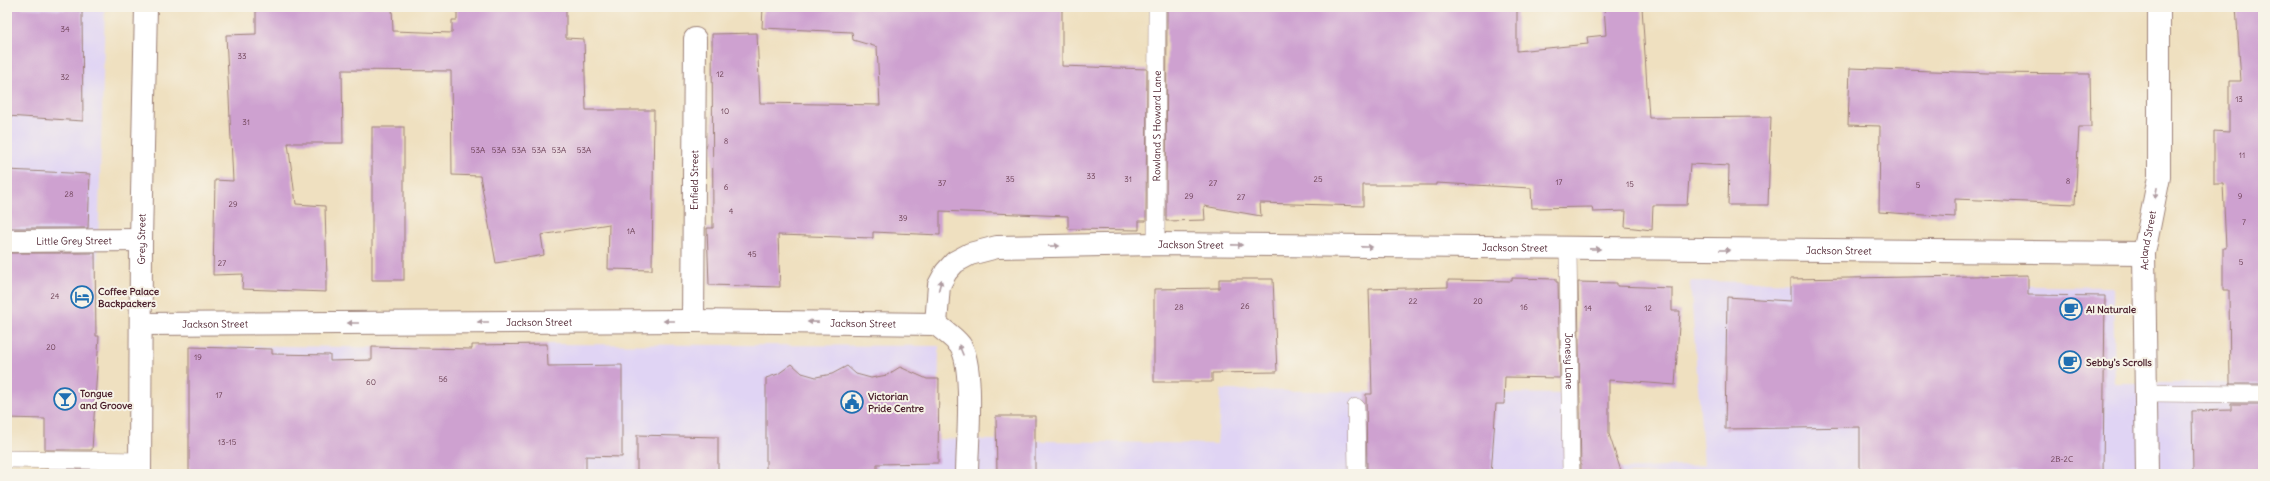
<svg xmlns="http://www.w3.org/2000/svg" width="2270" height="481" viewBox="0 0 2270 481" font-family="Delius,sans-serif">
<rect width="100%" height="100%" fill="#f7f3e8"/>
<filter id="ink" filterUnits="userSpaceOnUse"><feTurbulence type="fractalNoise" baseFrequency=".025" numOctaves="2"/><feDisplacementMap in="SourceGraphic" scale="8" xChannelSelector="R" yChannelSelector="G"/><feConvolveMatrix kernelMatrix="1 2 1 2 8 2 1 2 1" color-interpolation-filters="sRGB"/></filter>
<filter id="wash" filterUnits="userSpaceOnUse"><feTurbulence type="fractalNoise" baseFrequency=".012" numOctaves="4" result="noise"/><feDisplacementMap in="SourceGraphic" scale="16" xChannelSelector="R" yChannelSelector="G"/><feGaussianBlur stdDeviation="0.9" result="paint"/><feColorMatrix in="noise" values="0 0 0 0 0 0 0 0 0 0 0 0 0 0 0 0 0 1.4 0 .05"/><feComposite in="paint" operator="in"/></filter>
<g filter="url(#wash)">
<rect width="100%" height="100%" fill="#efe0c0"/>
<g fill="#e0d4f4">
<polygon points="7,7 105,7 93,421 7,418"/>
<polygon points="1690,281 2113,287 2115,383 2263,383 2263,474 189,474 189,347 282,346 467,349 549,344 939,346 938,439 1217,444 1221,390 1575,394 1576,471 1704,465"/>
<polygon points="97,467 97,474 7,474 7,470"/>
</g>
<g id="blocks">
<g fill="#cea1d0">
<polygon points="7,7 82,11 83,121 7,116"/>
<polygon points="256,7 392,7 393,31 452,33 452,20 457,20 457,7 566,7 566,38 584,39 586,110 654,110 652,270 608,269 609,224 541,235 544,255 496,263 480,176 452,175 451,71 342,70 343,143 288,143 296,204 325,206 327,280 326,280 326,292 242,289 243,274 213,275 215,180 233,181 226,35 256,34"/>
<polygon points="763,7 1062,7 1062,66 1147,69 1146,221 1139,221 1139,230 1068,229 1068,216 940,211 940,235 873,232 873,238 778,235 780,287 709,285 707,228 713,228 712,34 757,33 760,103 880,105 877,47 853,40 852,32 762,28"/>
<polygon points="1167,7 1517,7 1517,51 1588,44 1587,37 1606,35 1604,7 1642,7 1649,118 1771,117 1768,205 1728,205 1729,166 1690,164 1687,205 1653,205 1652,230 1625,227 1626,211 1593,212 1592,207 1532,208 1531,188 1436,183 1436,185 1363,185 1363,206 1260,203 1261,216 1204,206 1205,220 1166,221"/>
<polygon points="2236,7 2263,7 2263,384 2230,384 2229,290 2223,290 2223,248 2226,248 2223,184 2214,184 2214,131 2229,132 2229,81 2241,81"/>
<polygon points="1850,68 1988,73 2090,74 2091,127 2079,127 2075,204 1955,199 1955,217 1879,212 1880,126 1848,125"/>
<rect x="372" y="127" width="32" height="153"/>
<polygon points="7,170 90,174 88,228 7,228"/>
<polygon points="7,253 95,253 96,336 99,336 92,450 45,450 45,419 7,418"/>
<polygon points="2028,275 2028,295 2105,296 2103,474 1965,471 1965,474 1860,474 1860,427 1725,429 1727,297 1790,301 1790,279"/>
<polygon points="1512,278 1556,279 1556,282 1558,282 1560,378 1505,377 1504,404 1496,404 1491,474 1367,474 1366,394 1372,394 1369,289 1448,287 1448,280 1512,281"/>
<polygon points="1219,279 1273,279 1277,372 1212,373 1212,382 1154,382 1154,289 1219,288"/>
<polygon points="1578,282 1617,283 1617,286 1672,288 1672,311 1680,311 1675,385 1609,380 1609,434 1622,474 1581,474"/>
<polygon points="547,344 548,366 622,365 622,457 586,456 586,474 189,474 189,347 272,349 272,354 330,355 330,361 372,360 372,347 472,349 472,345"/>
<polygon points="792,364 802,373 816,377 832,374 847,366 856,374 871,378 887,375 900,367 927,379 939,379 938,463 877,464 877,474 766,474 766,378 778,374"/>
<polygon points="2231,404 2263,404 2263,474 2193,474 2192,411 2231,410"/>
<polygon points="996,416 1035,416 1035,474 997,474"/>
<polygon points="637,435 718,437 718,474 637,474"/>
<rect x="45" y="470" width="46" height="4"/>
</g>
</g>
</g>
<g filter="url(#ink)">
<use href="#blocks" fill-opacity="0" stroke="#9c8076" stroke-width="1"/>
<g fill="none" stroke-linecap="round" stroke-linejoin="round">
<g stroke="#9c8076" stroke-width="18">
<g id="lane">
<path id="s1" d="M1156 244 1157 7"/>
<path id="s2" d="M1568 249 1571 474"/>
<polyline points="2146,393 2263,394"/>
<polyline points="1356,407 1357,474"/>
<polyline points="7,459 141,461"/>
</g>
</g>
<g stroke="#9c8076" stroke-width="24">
<g id="street">
<path id="s3" d="M7 241 141 240"/>
<path id="s4" d="M693 321 695 39"/>
<path id="s5" d="M141 324 693 321 936 324C943 330 954 337 960 345 975 366 967 445 967 474"/>
<path id="s6" d="M936 324 939 285 946 272 955 262 970 254 997 247 1156 244 2144 253"/>
<path id="s7" d="M2147 474 2144 253 2159 177V7"/>
</g>
</g>
<g stroke="#9c8076" stroke-width="24">
<g id="secondary">
<path id="s8" d="M140 474 141 240 146 7"/>
</g>
</g>
<use href="#lane" stroke="#fff" stroke-width="17"/>
<use href="#street" stroke="#fff" stroke-width="22"/>
<use href="#secondary" stroke="#fff" stroke-width="22"/>
</g>
<defs><path id="oneway-solid" d="M-6-.8H1V-3.2L6.5 0L1 3.2V.8H-6Z"/></defs>
<g fill="#ae9aa0">
<use href="#oneway-solid" transform="translate(2156 193) rotate(101)"/>
<use href="#oneway-solid" transform="translate(1237 245) rotate(1)"/>
<use href="#oneway-solid" transform="translate(1054 246) rotate(-1)"/>
<use href="#oneway-solid" transform="translate(1367 247) rotate(1)"/>
<use href="#oneway-solid" transform="translate(1595 249) rotate(1)"/>
<use href="#oneway-solid" transform="translate(1725 250)"/>
<use href="#oneway-solid" transform="translate(940 285) rotate(-75)"/>
<use href="#oneway-solid" transform="translate(669 321) rotate(180)"/>
<use href="#oneway-solid" transform="translate(483 322) rotate(180)"/>
<use href="#oneway-solid" transform="translate(813 322) rotate(-179)"/>
<use href="#oneway-solid" transform="translate(353 323) rotate(180)"/>
<use href="#oneway-solid" transform="translate(961 350) rotate(-112)"/>
</g>
</g>
<defs>
<g id="hotel-ring" transform="scale(1.15)"><circle r="9.5" fill="#f7f3e8" stroke="#1f6fb2" stroke-width="1.5"/><path d="M-6-4.5h1.5V1H6V5H4.5V3h-9V5H-6ZM-4 0a1.8 1.8 0 1 1 3.6 0ZM.5 0V-2.5h3Q6-2.5 6 0Z" fill="#1f6fb2"/></g>
<g id="cafe-ring" transform="scale(1.15)"><circle r="9.5" fill="#f7f3e8" stroke="#1f6fb2" stroke-width="1.5"/><path d="M-5.5-4.5H6V0H3Q3 3.5 0 3.5H-2.5Q-5.5 3.5-5.5 0ZM3-3.2v2h1.7v-2ZM-6 4.5H4V6H-6Z" fill="#1f6fb2"/></g>
<g id="bar-ring" transform="scale(1.15)"><circle r="9.5" fill="#f7f3e8" stroke="#1f6fb2" stroke-width="1.5"/><path d="M-6-5H6L.8 .8V4.5H3.5V6h-7V4.5H-.8V.8Z" fill="#1f6fb2"/></g>
<g id="civic-ring" transform="scale(1.15)"><circle r="9.5" fill="#f7f3e8" stroke="#1f6fb2" stroke-width="1.5"/><path d="M-.6-6.5H3V-4.5H.6V-3L4-1V1h2V6H-6V1h2V-1L-.6-3ZM-1.2 2.5V6h2.4V2.5Z" fill="#1f6fb2"/></g>
</defs>
<g fill-rule="evenodd">
<use href="#hotel-ring" x="82" y="297"/>
<use href="#cafe-ring" x="2071" y="309"/>
<use href="#cafe-ring" x="2070" y="362"/>
<use href="#bar-ring" x="65" y="399"/>
<use href="#civic-ring" x="852" y="402"/>
</g>
<g text-anchor="middle" dominant-baseline="central" stroke-width="4" stroke-linejoin="round" paint-order="stroke">
<g font-size="8" fill="#6b4054">
<text x="65" y="29">34</text>
<text x="242" y="56">33</text>
<text x="720" y="74">12</text>
<text x="65" y="77">32</text>
<text x="2239" y="99">13</text>
<text x="725" y="111">10</text>
<text x="246" y="122">31</text>
<text x="726" y="141">8</text>
<text x="478" y="150">53A</text>
<text x="499" y="150">53A</text>
<text x="519" y="150">53A</text>
<text x="539" y="150">53A</text>
<text x="559" y="150">53A</text>
<text x="584" y="150">53A</text>
<text x="2242" y="155">11</text>
<text x="1091" y="176">33</text>
<text x="1010" y="179">35</text>
<text x="1128" y="179">31</text>
<text x="1318" y="179">25</text>
<text x="2068" y="181">8</text>
<text x="1559" y="182">17</text>
<text x="942" y="183">37</text>
<text x="1213" y="183">27</text>
<text x="1630" y="184">15</text>
<text x="1918" y="185">5</text>
<text x="726" y="187">6</text>
<text x="69" y="194">28</text>
<text x="1189" y="196">29</text>
<text x="2240" y="196">9</text>
<text x="1241" y="197">27</text>
<text x="233" y="204">29</text>
<text x="731" y="211">4</text>
<text x="903" y="218">39</text>
<text x="2244" y="222">7</text>
<text x="631" y="231">1A</text>
<text x="752" y="254">45</text>
<text x="2241" y="262">5</text>
<text x="222" y="263">27</text>
<text x="55" y="296">24</text>
<text x="1413" y="301">22</text>
<text x="1478" y="301">20</text>
<text x="1245" y="306">26</text>
<text x="1179" y="307">28</text>
<text x="1524" y="307">16</text>
<text x="1588" y="308">14</text>
<text x="1648" y="308">12</text>
<text x="51" y="347">20</text>
<text x="198" y="357">19</text>
<text x="443" y="379">56</text>
<text x="371" y="382">60</text>
<text x="219" y="395">17</text>
<text x="227" y="442">13-15</text>
<text x="2062" y="459">2B-2C</text>
</g>
<g font-size="10" fill="#4a1f2b" stroke="#f7f3e8">
<text stroke="none"><textPath href="#s1" startOffset="118">Rowland S Howard Lane</textPath></text>
<text stroke="none"><textPath href="#s4" startOffset="141">Enfield Street</textPath></text>
<text stroke="none"><textPath href="#s8" startOffset="235">Grey Street</textPath></text>
<text stroke="none"><textPath href="#s3" startOffset="67">Little Grey Street</textPath></text>
<text stroke="none"><textPath href="#s7" startOffset="234">Acland Street</textPath></text>
<text stroke="none"><textPath href="#s6" startOffset="306">Jackson Street</textPath></text>
<text stroke="none"><textPath href="#s6" startOffset="630">Jackson Street</textPath></text>
<text stroke="none"><textPath href="#s6" startOffset="954">Jackson Street</textPath></text>
<text stroke="none"><textPath href="#s5" startOffset="398">Jackson Street</textPath></text>
<text stroke="none"><textPath href="#s5" startOffset="74">Jackson Street</textPath></text>
<text stroke="none"><textPath href="#s5" startOffset="722">Jackson Street</textPath></text>
<text stroke="none"><textPath href="#s2" startOffset="112">Jonesy Lane</textPath></text>
</g>
<g font-size="10" font-weight="bold" fill="#4a1f2b" stroke="#f7f3e8" text-anchor="start">
<text x="98" y="291">Coffee Palace<tspan x="98" dy="12">Backpackers</tspan></text>
<text x="2086" y="309">Al Naturale</text>
<text x="2086" y="362">Sebby's Scrolls</text>
<text x="80" y="393">Tongue<tspan x="80" dy="12">and Groove</tspan></text>
<text x="868" y="396">Victorian<tspan x="868" dy="12">Pride Centre</tspan></text>
</g>
</g>
<rect width="2270" height="481" fill="none" stroke="#f7f3e8" stroke-width="24"/>
</svg>
